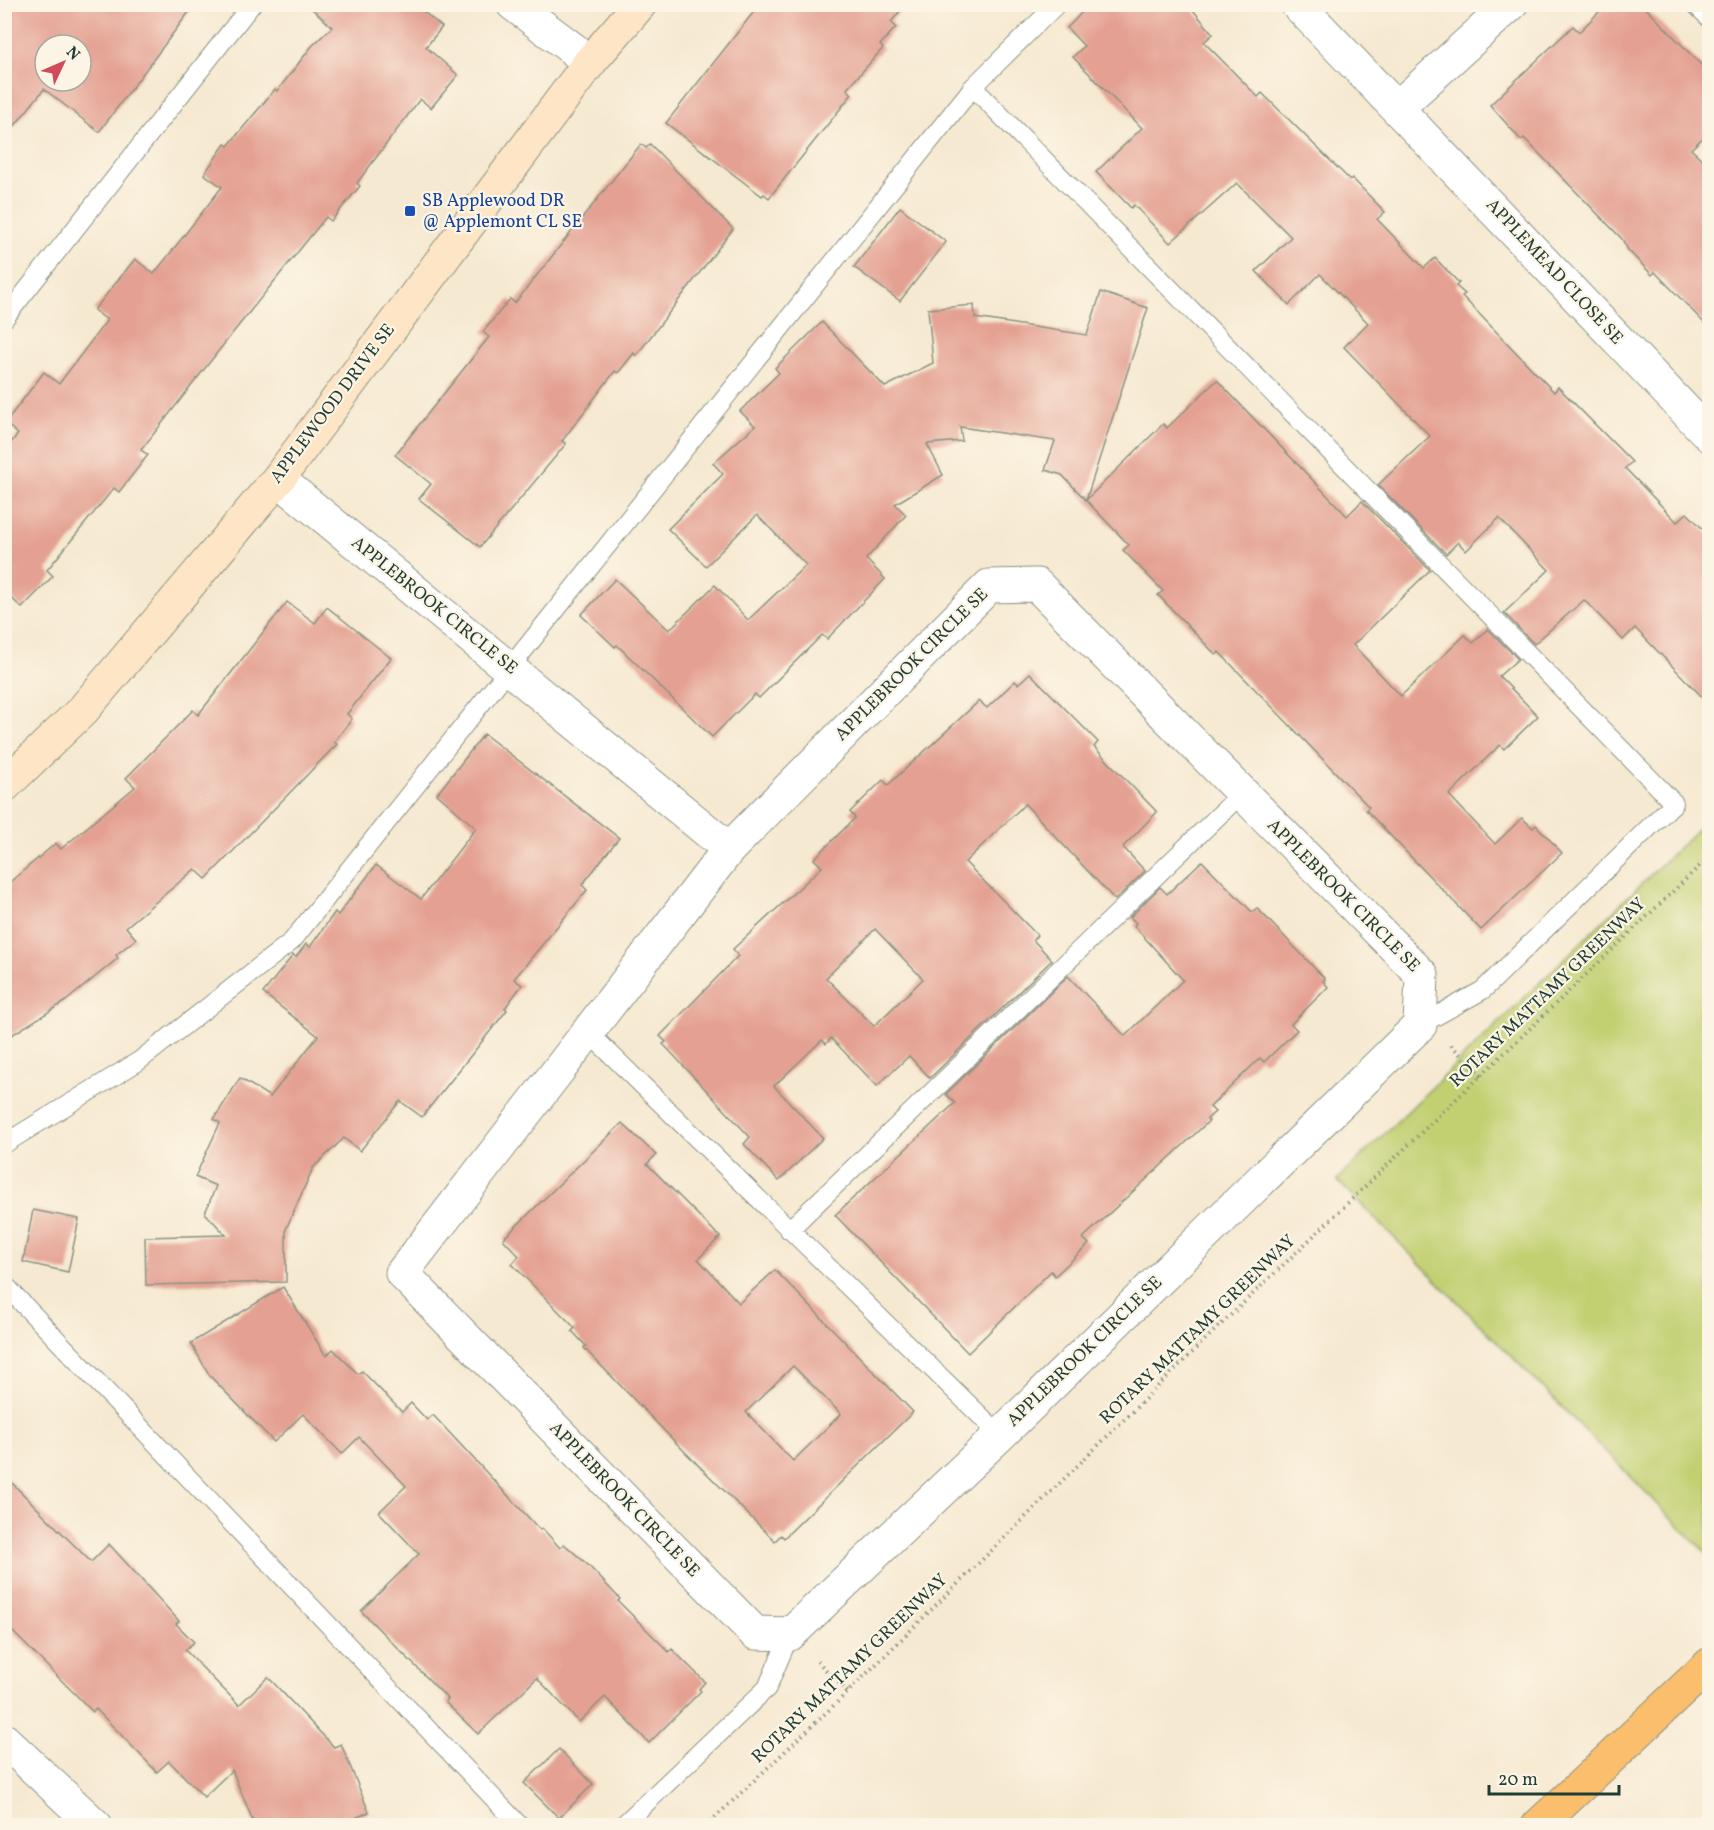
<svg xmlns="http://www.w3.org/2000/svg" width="1714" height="1830" viewBox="0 0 1714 1830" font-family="Vollkorn,serif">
<rect width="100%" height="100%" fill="#fcf5e5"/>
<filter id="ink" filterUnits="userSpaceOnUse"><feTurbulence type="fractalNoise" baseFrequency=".0167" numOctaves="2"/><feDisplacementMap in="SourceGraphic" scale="12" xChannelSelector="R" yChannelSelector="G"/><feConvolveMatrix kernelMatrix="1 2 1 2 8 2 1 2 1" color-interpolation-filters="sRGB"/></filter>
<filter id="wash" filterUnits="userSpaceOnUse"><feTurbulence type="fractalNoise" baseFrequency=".008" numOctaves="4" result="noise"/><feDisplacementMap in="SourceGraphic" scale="24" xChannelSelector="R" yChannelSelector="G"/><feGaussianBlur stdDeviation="1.35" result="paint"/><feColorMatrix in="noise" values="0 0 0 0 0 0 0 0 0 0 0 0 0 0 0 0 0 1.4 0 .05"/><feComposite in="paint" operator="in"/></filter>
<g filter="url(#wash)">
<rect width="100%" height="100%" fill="#f6e9d1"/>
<polygon fill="#c2d072" stroke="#708653" stroke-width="1.5" points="1709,818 1709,1556 1337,1180"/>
<g id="blocks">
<g fill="#e4a193" fill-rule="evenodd">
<path d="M4 4H195L99 132 44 89 4 139ZM45 45H81V81H45Z"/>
<polygon points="307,4 414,4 442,27 426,47 458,75 431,108 420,99 357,183 360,186 331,221 326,217 231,335 141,450 148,455 119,492 114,488 47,570 53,576 22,608 4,591 4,451 18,434 5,423 44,372 59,384 107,320 94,310 135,259 154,274 222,187 204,174 225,144 228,146 275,89 277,91 312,46 332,27"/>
<polygon points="760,4 906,4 891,22 896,27 880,45 883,48 847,89 852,94 769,198 764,194 762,196 666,123"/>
<polygon points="1090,4 1188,4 1213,34 1204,42 1258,97 1262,93 1350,180 1352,178 1385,212 1377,219 1424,268 1435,258 1459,283 1456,286 1465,294 1462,296 1554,392 1558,387 1632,462 1625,468 1677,522 1687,513 1710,536 1710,705 1635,628 1623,640 1584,600 1534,644 1504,613 1549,570 1499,518 1466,551 1458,542 1446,554 1378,485 1430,436 1344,347 1368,323 1320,274 1289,305 1256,271 1291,237 1237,183 1170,243 1134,205 1131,208 1096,172 1142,128 1073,57 1084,46 1067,28"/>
<polygon points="1607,4 1642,4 1710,74 1710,131 1691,149 1710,167 1710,329 1655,272 1652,275 1628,250 1622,239 1524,138 1521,140 1490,105 1573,26 1579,32"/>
<polygon points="641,144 646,148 650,144 733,229 636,356 634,353 618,373 615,371 562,441 566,444 480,547 419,499 431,484 395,455 489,337 483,332 510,299 515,303"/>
<polygon points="900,207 946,242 900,301 854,267"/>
<polygon points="1101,292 1148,308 1086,500 1163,424 1167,428 1217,380 1347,516 1362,501 1430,570 1353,645 1401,696 1465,635 1473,643 1488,629 1518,659 1499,676 1538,716 1504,749 1500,745 1449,795 1495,844 1522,818 1533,828 1536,825 1562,853 1481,930 1366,810 1369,807 1219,652 1216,655 1158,595 1163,591 1123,550 1129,545 1062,475 1045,470 1055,441 960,427 962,441 927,444 943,475 895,504 906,515 866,559 885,579 827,639 822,635 759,698 755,694 712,737 617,645 615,647 581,615 615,579 669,630 715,585 748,620 806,565 757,515 706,566 668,529 723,474 713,463 755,426 740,411 779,373 775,368 822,322 885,387 933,363 928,309 974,305 975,318 1087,335"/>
<polygon points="287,602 315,623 327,607 391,658 347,714 352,719 334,742 337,744 206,879 195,869 126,927 136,939 116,955 118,958 66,1001 4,1040 4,887 56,843 61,849 135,787 126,778 193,710 198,715"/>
<path d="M1030 673 1098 742 1094 747 1157 812 1123 847 1145 871 1115 900 1025 804 965 862 1037 935 1033 940 1052 960 930 1078 909 1056 877 1086 831 1038 826 1044 822 1040 774 1086 823 1138 779 1181 744 1144 750 1137 663 1044 666 1042 660 1036 738 956 733 949 822 867 814 859 855 818 850 812 883 780 888 785 979 701 987 708 1015 681 1018 684ZM875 929 923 979 874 1026 826 978Z"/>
<polygon points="484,734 619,838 582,885 587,890 514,979 522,985 505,1008 507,1010 422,1117 400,1101 360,1151 344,1138 313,1168 286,1229 286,1282 146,1285 145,1237 226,1235 205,1213 216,1186 195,1177 220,1123 214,1119 240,1078 270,1097 318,1036 263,993 293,955 296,957 306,944 310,947 335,912 338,915 376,865 421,899 476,828 437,794"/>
<polygon points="1202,861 1252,912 1257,908 1325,979 1323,981 1328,987 1291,1024 1297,1030 1264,1062 1260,1058 1210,1107 1215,1112 1207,1119 1209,1121 1083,1238 1089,1244 1055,1276 1051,1271 968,1353 835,1215 955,1103 946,1094 1068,976 1125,1036 1183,980 1134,926 1136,923 1130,917 1160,887 1167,894"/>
<path d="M622 1123 656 1155 647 1164 720 1237 698 1259 739 1303 775 1270 913 1412 784 1538 781 1535 775 1541 685 1452 584 1348 586 1346 572 1331 575 1328 512 1264 519 1256 503 1239ZM793 1366 841 1414 793 1461 746 1412Z"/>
<polygon points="33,1210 79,1219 68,1272 23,1262"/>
<polygon points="283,1287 326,1356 333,1349 358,1374 362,1371 402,1412 411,1403 427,1420 433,1415 540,1530 542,1528 560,1548 564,1544 588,1565 620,1599 618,1601 669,1652 672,1649 705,1682 699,1689 701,1691 649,1743 605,1697 579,1722 537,1678 478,1734 445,1702 448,1699 361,1611 419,1554 379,1512 406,1486 359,1437 342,1454 303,1414 274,1442 210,1376 191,1343"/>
<polygon points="4,1475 91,1562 109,1544 179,1621 176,1624 194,1642 185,1650 239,1705 268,1677 334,1747 341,1744 369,1812 337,1826 255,1826 232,1770 204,1797 169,1761 157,1772 96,1709 93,1712 4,1623"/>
<polygon points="559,1749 593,1784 559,1818 524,1783"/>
</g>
</g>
</g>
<g filter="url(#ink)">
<use href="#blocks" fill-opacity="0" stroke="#8a9382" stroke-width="1.5"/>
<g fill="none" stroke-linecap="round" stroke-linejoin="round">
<g stroke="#8a9382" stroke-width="20">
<g id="lane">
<polyline points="1695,4 1710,19"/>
<polyline points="973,87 1674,803 1483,990 1420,1025"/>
<polyline points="4,319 252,4"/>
<polyline points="589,1033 1000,1435"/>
<polyline points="4,1144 139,1061 292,941 973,87 1057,4"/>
<polyline points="789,1230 1241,794"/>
<polyline points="4,1284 520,1826"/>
<polyline points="622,1826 767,1688 790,1634"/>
</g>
</g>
<g stroke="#8a9382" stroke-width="35">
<g id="street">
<polyline points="513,4 590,62"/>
<polyline points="1297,4 1710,436"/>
<polyline points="1398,107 1511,4"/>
<polyline points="278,479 729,849"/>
<polygon points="1037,585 1422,975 1420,1025 1000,1435 790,1634 755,1633 402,1273 729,849 989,586"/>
<polyline points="4,1740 96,1826"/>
</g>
</g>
<g stroke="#8a9382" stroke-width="35">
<polyline id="secondary" points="4,786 83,710 278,479 590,62 640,4"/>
</g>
<g stroke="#8a9382" stroke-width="35">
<polyline id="highway" points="1538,1826 1710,1664"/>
</g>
<g stroke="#8a9382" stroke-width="4" stroke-dasharray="1.5 4.5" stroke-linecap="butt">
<polyline points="1451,1045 1482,1077"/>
<polyline points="817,1661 848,1692"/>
<polyline points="706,1826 848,1692 1209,1336 1710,856"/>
</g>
<use href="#lane" stroke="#fff" stroke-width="18"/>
<use href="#street" stroke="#fff" stroke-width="33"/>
<use href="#secondary" stroke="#fde5c5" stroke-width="33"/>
<use href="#highway" stroke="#fabe6d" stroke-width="33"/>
</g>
</g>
<rect fill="#1a4fb4" stroke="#fcf5e5" stroke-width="2" x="404" y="205" width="12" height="12" rx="3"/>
<g text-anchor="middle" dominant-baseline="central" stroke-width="4.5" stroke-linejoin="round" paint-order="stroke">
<g font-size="18" fill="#164399" stroke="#fcf5e5" text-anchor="start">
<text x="422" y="201">SB Applewood DR<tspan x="422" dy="21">@ Applemont CL SE</tspan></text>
</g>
<g font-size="18" fill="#1f3d34" stroke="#fcf5e5">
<text transform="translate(1554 272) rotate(47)">APPLEMEAD CLOSE SE</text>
<text transform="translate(333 404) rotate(-53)">APPLEWOOD DRIVE SE</text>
<text transform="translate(434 606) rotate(39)">APPLEBROOK CIRCLE SE</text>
<text transform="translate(912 665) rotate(-45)">APPLEBROOK CIRCLE SE</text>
<text transform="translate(1343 896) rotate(45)">APPLEBROOK CIRCLE SE</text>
<text transform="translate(1548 993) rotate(-44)">ROTARY MATTAMY GREENWAY</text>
<text transform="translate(1198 1330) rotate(-44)">ROTARY MATTAMY GREENWAY</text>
<text transform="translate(1085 1352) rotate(-44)">APPLEBROOK CIRCLE SE</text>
<text transform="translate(624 1500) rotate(46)">APPLEBROOK CIRCLE SE</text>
<text transform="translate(850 1669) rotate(-44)">ROTARY MATTAMY GREENWAY</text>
</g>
</g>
<rect width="1714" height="1830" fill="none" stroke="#fcf5e5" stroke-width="24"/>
<g transform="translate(63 63) rotate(46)"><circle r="28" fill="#fcf5e5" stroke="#a4ab9e" stroke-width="1.5"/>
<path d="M0-4.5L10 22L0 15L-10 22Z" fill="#d1495b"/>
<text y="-9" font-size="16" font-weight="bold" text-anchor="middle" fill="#1f3d34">N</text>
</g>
<path d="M1489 1785v9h130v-9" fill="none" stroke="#1f3d34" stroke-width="3"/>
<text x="1498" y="1785" font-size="18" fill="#1f3d34" stroke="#fcf5e5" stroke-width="4.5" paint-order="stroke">20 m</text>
</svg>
